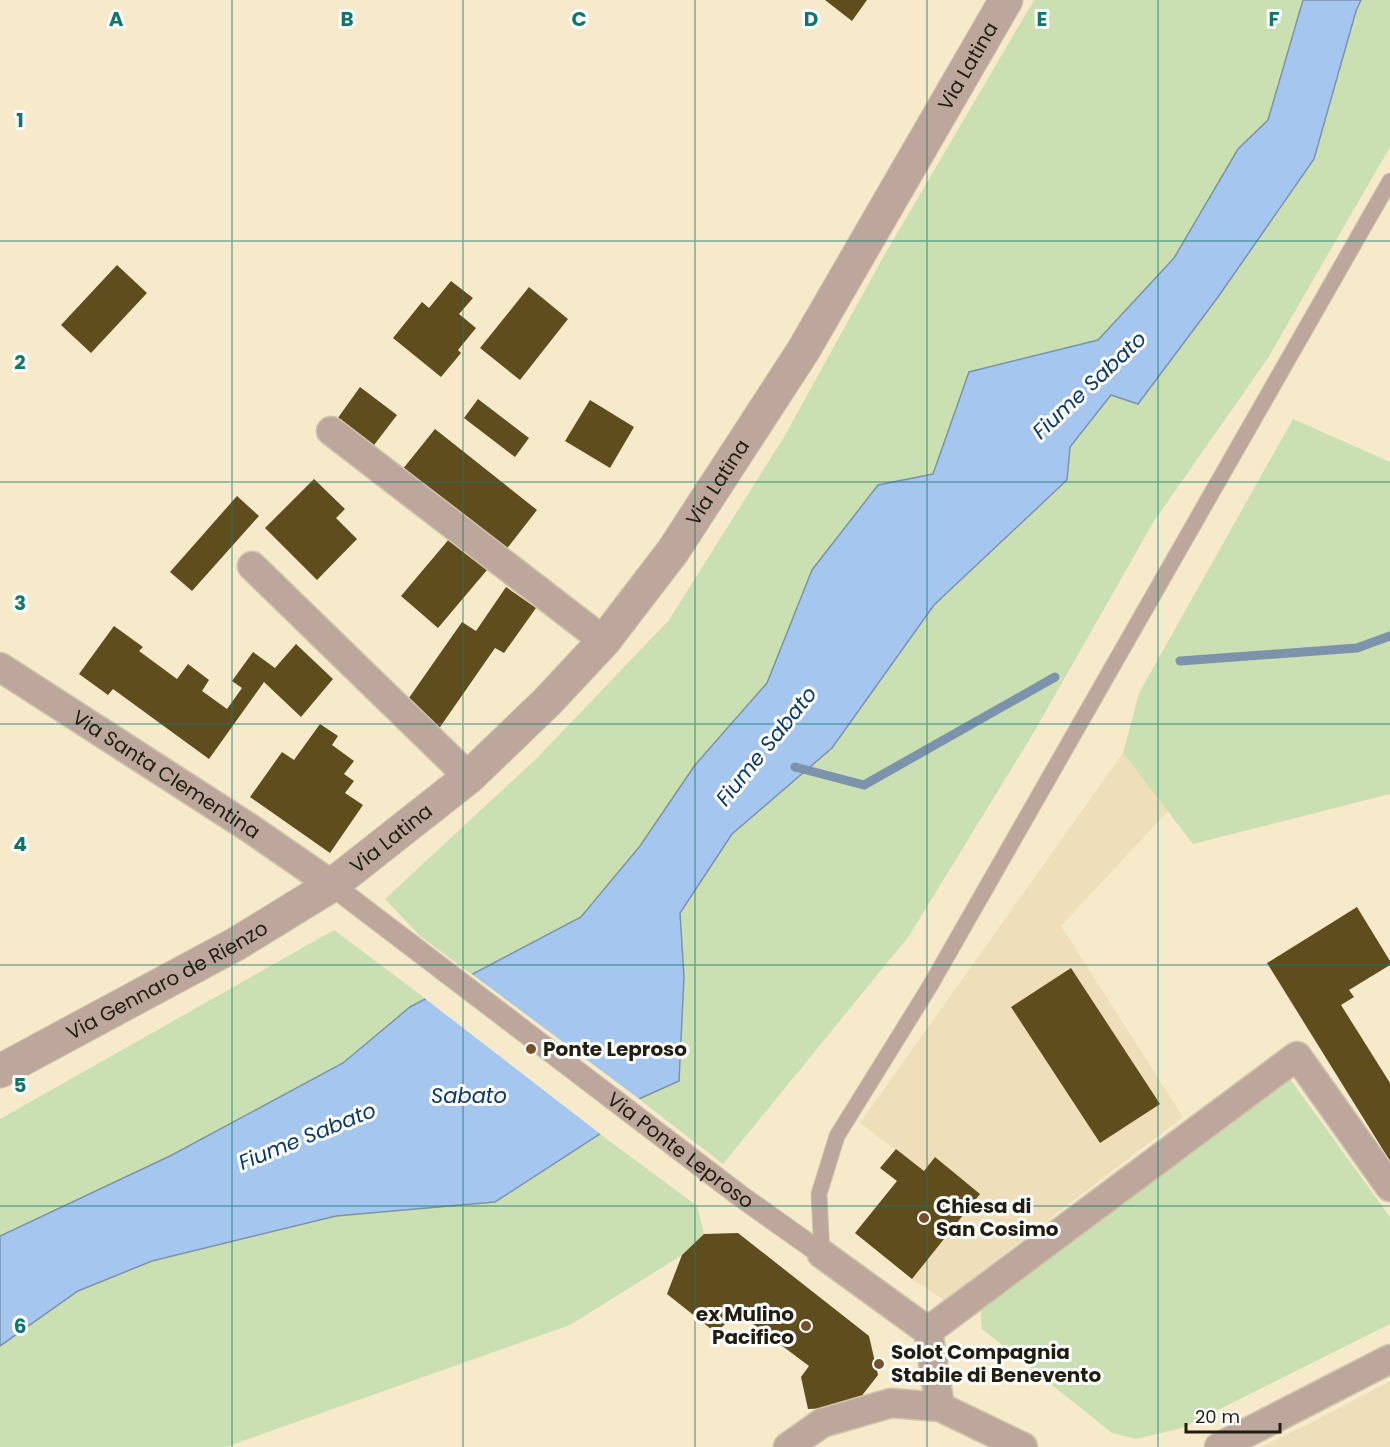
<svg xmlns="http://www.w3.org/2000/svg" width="1390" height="1447" viewBox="0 0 1390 1447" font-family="Poppins,sans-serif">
<rect width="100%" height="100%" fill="#f7eacb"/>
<g fill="#eedeb9">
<polygon points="1123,753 1168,811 1061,926 1183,1117 944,1300 912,1279 980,1194 935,1157 924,1171 860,1123"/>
<polygon points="1390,1381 1390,1447 1260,1447 1307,1425"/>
</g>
<g fill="#cae0b3">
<polygon points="1034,0 1303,0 1268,120 1238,149 1174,258 1098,340 969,372 933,474 812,570 767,683 695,765 640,846 581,917 471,974 420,936 385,899 537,758 669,620 784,437 885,254"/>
<polygon points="1361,0 1390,0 1390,147 1268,358 1154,521 1034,732 909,936 723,1164 639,1099 679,1081 684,977 680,914 732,834 832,748 934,605 1067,480 1069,447 1111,395 1138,403 1218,297"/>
<polygon points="1293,419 1390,462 1390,794 1193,844 1123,753 1139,693"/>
<polygon points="334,930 426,999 410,1007 343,1063 170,1156 0,1236 0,1119"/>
<polygon points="1290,1079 1390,1217 1390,1324 1182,1428 1136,1439 1112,1433 982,1329 980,1306"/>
<polygon points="600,1134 697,1206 704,1234 682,1255 570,1325 226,1447 0,1447 0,1346 78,1291 152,1261 336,1216 495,1202"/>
</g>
<polygon fill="#a5c6ef" stroke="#7d93ac" stroke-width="1.5" points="1303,0 1361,0 1356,11 1314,159 1218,297 1138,404 1111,395 1070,447 1067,480 934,605 832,748 732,834 680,913 684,977 679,1081 639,1099 600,1134 495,1202 336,1216 152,1261 78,1291 0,1346 0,1236 170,1156 343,1063 410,1007 581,917 640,846 695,765 767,683 812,570 878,485 933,474 969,372 1098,340 1174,258 1238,149 1268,120"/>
<polygon fill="#f7eacb" points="469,972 642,1101 603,1136 423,997"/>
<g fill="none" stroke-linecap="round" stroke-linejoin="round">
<g stroke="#7d93ac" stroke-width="9">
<polyline points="1180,661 1357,648 1390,636"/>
<polyline points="795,767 864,785 1055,677"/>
</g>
</g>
<g fill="#5f4d1e">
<polygon points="825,0 867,0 852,21"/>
<polygon points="117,265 147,293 91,353 61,325"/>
<polygon points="451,281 473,298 459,314 476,328 458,350 461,353 441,377 393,338 422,302 429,308"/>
<polygon points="529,287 568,319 520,380 480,348"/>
<polygon points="360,387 397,415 371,449 335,422"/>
<polygon points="478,399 529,438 515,457 464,418"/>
<polygon points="590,400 634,427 610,468 565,441"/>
<polygon points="435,429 537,510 505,551 402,470"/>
<polygon points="314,479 345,509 336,518 357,539 317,580 265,528"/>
<polygon points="237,496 259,516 192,591 170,572"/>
<polygon points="450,538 487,570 438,628 401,596"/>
<polygon points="506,587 536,608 504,653 495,648 438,730 404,705 462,622 476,631"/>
<polygon points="114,626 143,647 139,651 177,679 188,664 209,680 202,691 227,709 242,688 232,681 253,652 275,668 296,644 333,679 301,717 264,682 209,759 113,689 108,695 79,674"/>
<polygon points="320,724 338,736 332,745 354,761 344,774 354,781 345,793 363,805 330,853 250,797 282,752 294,760"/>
<polygon points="1357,907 1390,961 1390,965 1349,990 1354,997 1341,1005 1390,1083 1390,1161 1267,963"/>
<polygon points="1071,968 1160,1104 1100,1143 1011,1007"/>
<polygon points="896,1149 924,1171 935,1157 980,1194 912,1279 855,1233 897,1181 880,1168"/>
<polygon points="738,1233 869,1336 878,1375 853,1407 808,1409 801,1377 809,1366 737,1312 716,1333 667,1294 682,1255 704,1234"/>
</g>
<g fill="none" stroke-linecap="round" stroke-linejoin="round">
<g stroke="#d0c5aa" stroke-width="17">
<polyline id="service" points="822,1254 819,1194 837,1136 930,986 1390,181"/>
</g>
<g stroke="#d0c5aa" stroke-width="23">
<g id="pedestrian">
<path id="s1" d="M332 885 739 1195 822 1254"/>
</g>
</g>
<g stroke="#d0c5aa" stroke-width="31">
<g id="minor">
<polyline points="331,431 604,641"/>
<polyline points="252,566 469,777"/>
<path id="s2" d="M0 667 251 829 332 885"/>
<polyline points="822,1254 928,1331 940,1407"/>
<polyline points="928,1331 1297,1056 1390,1187"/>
<polyline points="788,1447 822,1423 891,1403 940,1407 1023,1447"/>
<polyline points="1219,1447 1390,1359"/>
</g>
</g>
<g stroke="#d0c5aa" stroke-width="35">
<g id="tertiary">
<path id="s3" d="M0 1071 236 944 332 885 469 777 547 702 604 641 673 551 803 351 1006 0"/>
</g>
</g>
<use href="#service" stroke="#bda79c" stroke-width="15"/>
<use href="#pedestrian" stroke="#bda79c" stroke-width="21"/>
<use href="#minor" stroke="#bda79c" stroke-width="28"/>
<use href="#tertiary" stroke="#bda79c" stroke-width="33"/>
</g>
<path fill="none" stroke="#0f766e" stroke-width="1.5" stroke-opacity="0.55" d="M232 0V1447M463 0V1447M695 0V1447M927 0V1447M1158 0V1447M0 241H1390M0 482H1390M0 724H1390M0 965H1390M0 1206H1390"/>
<g fill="#76502c" stroke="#fff" stroke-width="2">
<circle cx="531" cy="1049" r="6"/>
<circle cx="924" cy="1218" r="6"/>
<circle cx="806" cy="1326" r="6"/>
<circle cx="879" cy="1364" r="6"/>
</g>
<g text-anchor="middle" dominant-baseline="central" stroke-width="6" stroke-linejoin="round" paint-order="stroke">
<g font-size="20" fill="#211d11" stroke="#fff">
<text stroke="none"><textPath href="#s3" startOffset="1428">Via Latina</textPath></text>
<text stroke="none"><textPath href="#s3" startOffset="942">Via Latina</textPath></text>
<text stroke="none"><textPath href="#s2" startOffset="198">Via Santa Clementina</textPath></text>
<text stroke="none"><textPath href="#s3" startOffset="456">Via Latina</textPath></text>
<text stroke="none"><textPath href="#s3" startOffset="190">Via Gennaro de Rienzo</textPath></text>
<text stroke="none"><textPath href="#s1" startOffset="438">Via Ponte Leproso</textPath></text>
</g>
<g font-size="20" font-weight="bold" fill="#211d11" stroke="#fff" text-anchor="start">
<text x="543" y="1049">Ponte Leproso</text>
<text x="936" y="1206">Chiesa di<tspan x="936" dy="23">San Cosimo</tspan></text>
<text x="794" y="1314" text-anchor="end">ex Mulino<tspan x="794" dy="23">Pacifico</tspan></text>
<text x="891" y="1352">Solot Compagnia<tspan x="891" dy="23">Stabile di Benevento</tspan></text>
</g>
<g font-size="21" font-style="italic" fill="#0b3869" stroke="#fff">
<text transform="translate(1089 385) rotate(-43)">Fiume Sabato</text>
<text transform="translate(766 746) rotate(-51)">Fiume Sabato</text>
<text x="469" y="1095">Sabato</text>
<text transform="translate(307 1136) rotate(-22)">Fiume Sabato</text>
</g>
</g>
<g font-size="20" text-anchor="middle" font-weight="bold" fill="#0f766e" stroke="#fff" stroke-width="6" stroke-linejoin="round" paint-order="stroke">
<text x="116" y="26">A</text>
<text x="347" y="26">B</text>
<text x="579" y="26">C</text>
<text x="811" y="26">D</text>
<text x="1042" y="26">E</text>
<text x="1274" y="26">F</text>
<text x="20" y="127">1</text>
<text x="20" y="369">2</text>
<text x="20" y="610">3</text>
<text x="20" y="851">4</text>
<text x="20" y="1092">5</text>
<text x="20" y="1333">6</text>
</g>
<path d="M1186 1423v9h94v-9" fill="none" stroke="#211d11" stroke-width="3"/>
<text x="1195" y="1423" font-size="18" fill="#211d11" stroke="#ffffff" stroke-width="4.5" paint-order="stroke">20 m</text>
</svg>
